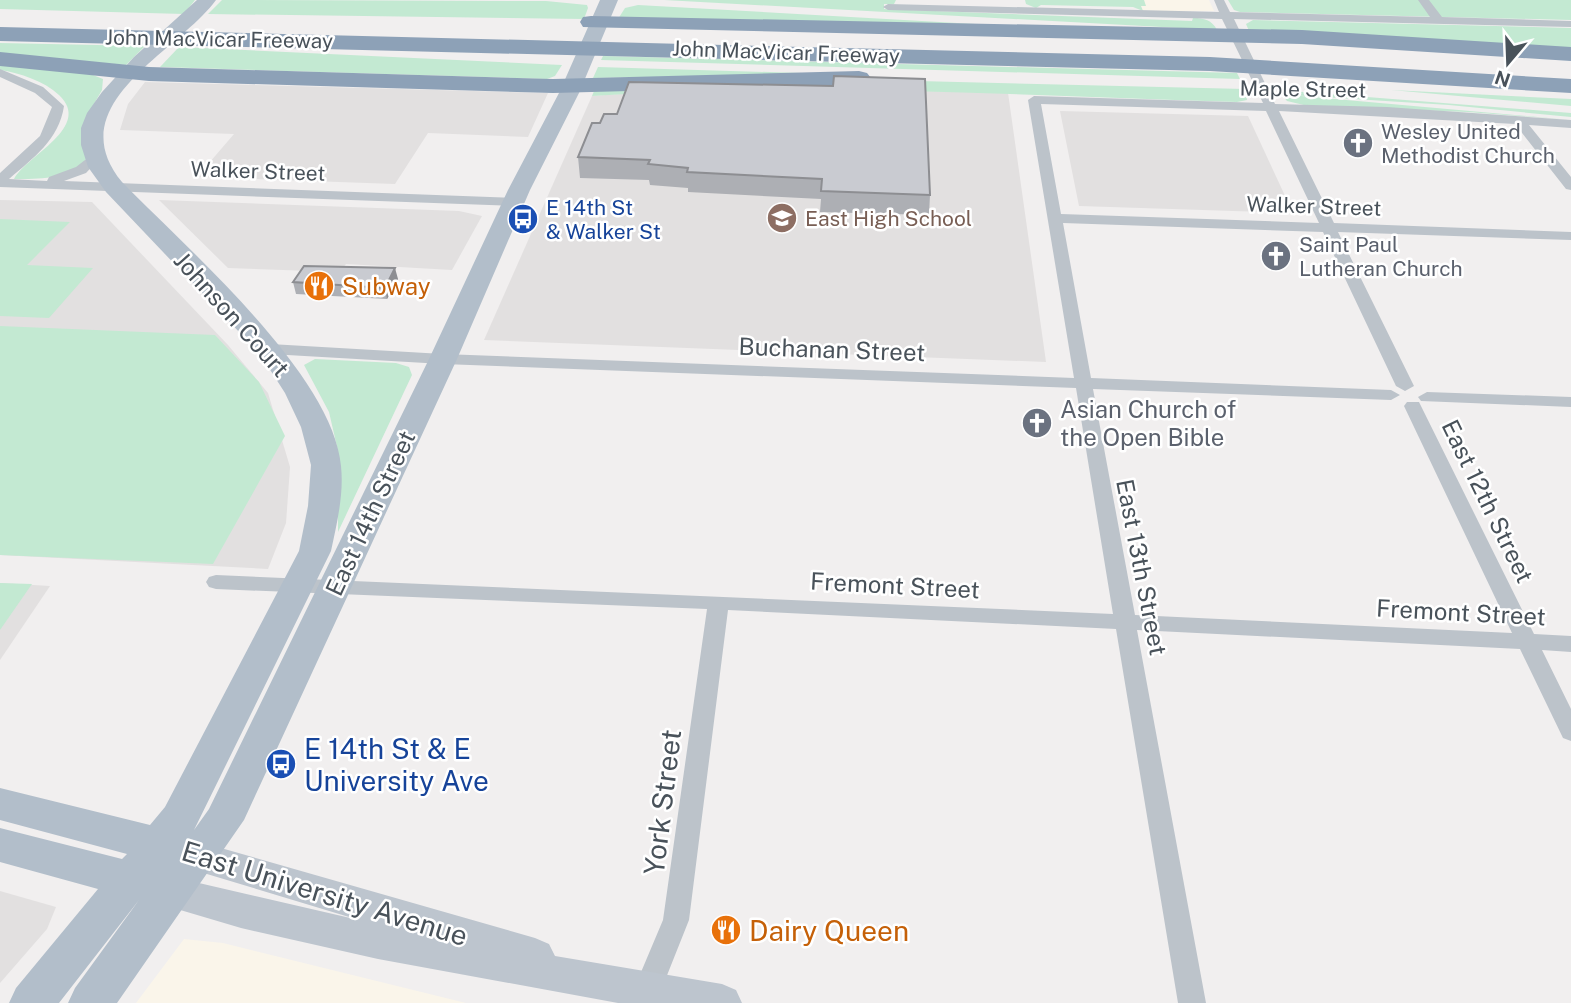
<svg xmlns="http://www.w3.org/2000/svg" width="1571" height="1003" viewBox="0 0 1571 1003" font-family="'Public Sans',sans-serif">
<rect width="100%" height="100%" fill="#f1efef"/>
<g fill="#faf5ea">
<polygon points="1138,0 1209,0 1214,11 1143,11"/>
<polygon points="184,939 223,943 466,1003 136,1003"/>
</g>
<g fill="#e2e0e0">
<polygon points="145,82 548,93 528,137 428,133 395,184 197,177 234,134 120,130 128,104"/>
<polygon points="840,89 1008,93 1046,362 484,340 592,96 664,91"/>
<polygon points="1060,111 1248,116 1293,213 1079,206"/>
<polygon points="0,200 92,202 228,345 268,393 290,467 286,523 268,569 0,555"/>
<polygon points="159,200 459,211 482,216 452,270 346,264 340,272 228,268"/>
<polygon points="0,583 50,586 0,660"/>
<polygon points="0,891 56,907 47,929 0,983"/>
</g>
<g fill="#c3e9d2">
<polygon points="0,0 195,0 184,14 0,9"/>
<polygon points="222,0 546,1 587,5 588,8 584,19 208,14"/>
<path d="M664 0H896L894 4H884V9L1192 21 1193 18C1204 18 1212 20 1217 30Z"/>
<polygon points="1025,0 1144,0 1146,6 1141,6 1143,11 1133,7 1041,5 1036,8 1026,4"/>
<polygon points="1228,0 1571,0 1571,20 1240,12 1234,10"/>
<polygon points="638,5 975,24 618,19 625,8"/>
<polygon points="1253,20 1571,28 1571,51 1249,31 1246,24"/>
<polygon points="0,43 145,46 126,65 0,54"/>
<polygon points="179,47 562,65 555,76 547,79 160,67"/>
<polygon points="603,56 1237,73 1240,79 601,60"/>
<path d="M0 63 88 73 103 79 102 90 91 109 86 159C72 180 36 179 14 179 27 155 93 127 59 95 44 81 20 73 0 70Z"/>
<polygon points="598,67 834,74 593,78"/>
<path d="M918 81 1245 89 1247 100 1237 102C1022 96 807 81 592 96L594 91Z"/>
<polygon points="1278,90 1571,113 1571,117 1449,105 1290,95 1571,120 1468,112 1308,106 1287,101"/>
<polygon points="1391,90 1571,99 1571,106 1549,104"/>
<polygon points="0,219 70,222 27,265 93,268 49,318 0,316"/>
<polygon points="0,326 215,335 259,382 285,436 213,564 0,555"/>
<polygon points="315,359 396,363 409,367 412,375 338,532 338,451 329,412 304,365"/>
<polygon points="0,583 32,584 0,630"/>
</g>
<g fill="none" stroke-linecap="round" stroke-linejoin="round">
<g fill="#bcc3ca" fill-rule="evenodd">
<path d="M1214 0H1224L1230 12 1430 17 1418 0H1429L1442 17 1571 21V27L1234 19 1275 104 1387 107 1571 120V128L1529 125 1571 177V190L1566 189 1515 124 1279 111 1334 223 1571 232V240L1338 232 1414 386 1405 391 1396 386 1323 232 1063 223 1091 378 1391 390 1400 395 1391 400 1093 389 1135 615 1512 633 1404 406 1407 402H1419L1534 634 1571 636V652L1542 650 1571 709V741L1563 738 1520 649 1137 630 1206 1003H1178L1116 629 728 610 689 920 656 1003H628L663 920 707 609 216 589 209 587 206 582 209 577 216 575 1113 614 1076 388 443 364 270 354 262 349 270 344 443 354 1074 378 1028 100 1034 96 1263 103 1222 19 888 10 883 7 888 4 1219 12ZM1041 104 1266 111 1319 223 1061 214Z"/>
<path d="M0 69 43 87 64 106C59 140 33 158 9 179L47 181 49 177 76 167 94 153 101 157 86 173 64 181 514 198 521 202 514 206 0 187V173L40 136 52 107 35 93 0 77Z"/>
<polygon points="1427,392 1571,397 1571,407 1421,401 1418,397"/>
</g>
<polygon fill="#bdc5ce" fill-rule="evenodd" points="200,842 535,938 549,944 555,956 722,984 736,990 742,1003 618,1003 378,959 241,928 160,904 154,893 160,882 173,877 359,920 187,868 182,857 187,846"/>
<path fill="#b2beca" fill-rule="evenodd" d="M197 0H216C177 53 58 104 122 182 186 248 333 374 341 466 344 494 337 523 331 551L194 830 209 809 429 359 508 190 559 93 600 0H618L579 93 530 190 457 359 244 820 117 1003H68L75 988 139 900 59 1003H9L16 988 98 889 0 862V828L122 859 127 854 0 820V788L150 825 165 807 299 551 308 506 311 465 301 427 285 393 260 354 106 192 88 167 81 145V128L87 113 102 92 134 57Z"/>
<g fill="#8da1b7" fill-rule="evenodd">
<polygon points="591,16 1302,30 1571,47 1571,61 1302,44 583,27 580,22 583,17"/>
<polygon points="0,27 1210,57 1571,79 1571,93 1210,71 0,41"/>
<polygon points="0,52 149,67 553,79 859,71 867,73 871,78 867,83 859,85 553,93 149,81 0,66"/>
</g>
</g>
<g fill="#adafb4">
<polygon points="592,123 930,195 929,215 820,212 821,199 688,192 688,188 650,185 649,180 580,178 578,157"/>
<polygon points="398,279 387,299 296,294 293,282"/>
</g>
<polygon fill="#8d8e92" points="395,268 398,279 387,299 385,288"/>
<g fill="#c9cbd1" stroke="#8d8e92" stroke-width="2">
<polygon points="834,76 925,79 930,195 821,191 822,179 687,172 688,168 648,164 650,160 578,157 592,123 600,123 604,114 617,114 629,82 833,86"/>
<polygon points="304,266 395,268 385,288 293,282"/>
</g>
<defs>
<g id="church-disc" transform="scale(1.575)"><circle r="9.5" fill="#6b7280" stroke="#fff"/><path d="M-1.2-6h2.4v3.5h3.3v2.4h-3.3V6h-2.4V-.1h-3.3v-2.4h3.3Z" fill="#fff"/></g>
<g id="school-disc" transform="scale(1.575)"><circle r="9.5" fill="#8d6e63" stroke="#fff"/><path d="M0-5L7-2L0 1L-7-2ZM-4 1L0 2.5L4 1V4Q0 6-4 4Z" fill="#fff"/></g>
<g id="bus-disc" transform="scale(1.575)"><circle r="9.5" fill="#1a4fb4" stroke="#fff"/><path d="M-5-6H5V4H4V6H2V4H-2V6H-4V4H-5ZM-3.5-4V0h7V-4ZM-3.5 1.2v1.5H-2V1.2ZM2 1.2v1.5H3.5V1.2Z" fill="#fff"/></g>
<g id="restaurant-disc" transform="scale(1.575)"><circle r="9.5" fill="#e8710a" stroke="#fff"/><path d="M-5-6h1v4h1v-4h1v4h1v-4h1v5L-1.5 .5V6h-2V.5L-5-1ZM5-6V6H3V1.5H1.5Q1.5-4 5-6Z" fill="#fff"/></g>
</defs>
<g fill-rule="evenodd">
<use href="#church-disc" x="1358" y="143"/>
<use href="#school-disc" x="782" y="218"/>
<use href="#bus-disc" x="523" y="219"/>
<use href="#church-disc" x="1276" y="256"/>
<use href="#restaurant-disc" x="319" y="286"/>
<use href="#church-disc" x="1037" y="423"/>
<use href="#bus-disc" x="281" y="764"/>
<use href="#restaurant-disc" x="726" y="930"/>
</g>
<g text-anchor="middle" dominant-baseline="central" stroke-width="5" stroke-linejoin="round" paint-order="stroke">
<g font-size="21" fill="#49525a" stroke="#fff">
<text transform="translate(219 39) rotate(1)">John MacVicar Freeway</text>
<text transform="translate(786 52) rotate(2)">John MacVicar Freeway</text>
<text transform="translate(1303 89) rotate(1)">Maple Street</text>
<text transform="translate(258 171) rotate(2)">Walker Street</text>
<text transform="translate(1314 206) rotate(2)">Walker Street</text>
</g>
<g font-size="21" fill="#5b616d" stroke="#fff" text-anchor="start">
<text x="1381" y="131">Wesley United<tspan x="1381" dy="24">Methodist Church</tspan></text>
<text x="1299" y="244">Saint Paul<tspan x="1299" dy="24">Lutheran Church</tspan></text>
</g>
<g font-size="21" fill="#164399" stroke="#fff" text-anchor="start">
<text x="546" y="207">E 14th St<tspan x="546" dy="24">&amp; Walker St</tspan></text>
</g>
<g font-size="21" fill="#785e54" stroke="#fff" text-anchor="start">
<text x="805" y="218">East High School</text>
</g>
<g font-size="24" fill="#c56008" stroke="#fff" text-anchor="start">
<text x="342" y="286">Subway</text>
</g>
<g font-size="24" fill="#49525a" stroke="#fff">
<text transform="translate(232 314) rotate(48)">Johnson Court</text>
<text transform="translate(832 349) rotate(2)">Buchanan Street</text>
<text transform="translate(1488 501) rotate(64)">East 12th Street</text>
<text transform="translate(370 513) rotate(-65)">East 14th Street</text>
<text transform="translate(1142 567) rotate(79)">East 13th Street</text>
<text transform="translate(895 585) rotate(3)">Fremont Street</text>
<text transform="translate(1461 612) rotate(3)">Fremont Street</text>
</g>
<g font-size="24" fill="#5b616d" stroke="#fff" text-anchor="start">
<text x="1060" y="409">Asian Church of<tspan x="1060" dy="28">the Open Bible</tspan></text>
</g>
<g font-size="28" fill="#164399" stroke="#fff" text-anchor="start">
<text x="304" y="748">E 14th St &amp; E<tspan x="304" dy="32">University Ave</tspan></text>
</g>
<g font-size="28" fill="#49525a" stroke="#fff">
<text transform="translate(662 802) rotate(-83)">York Street</text>
<text transform="translate(325 893) rotate(17)">East University Avenue</text>
</g>
<g font-size="28" fill="#c56008" stroke="#fff" text-anchor="start">
<text x="749" y="930">Dairy Queen</text>
</g>
</g>
<g transform="translate(1508 63) rotate(199)" stroke="#ffffff" stroke-width="5" paint-order="stroke">
<path d="M0-5L12 26L0 18L-12 26Z" fill="#49525a"/>
<text y="-10" font-size="19" font-weight="bold" text-anchor="middle" fill="#49525a">N</text>
</g>
</svg>
